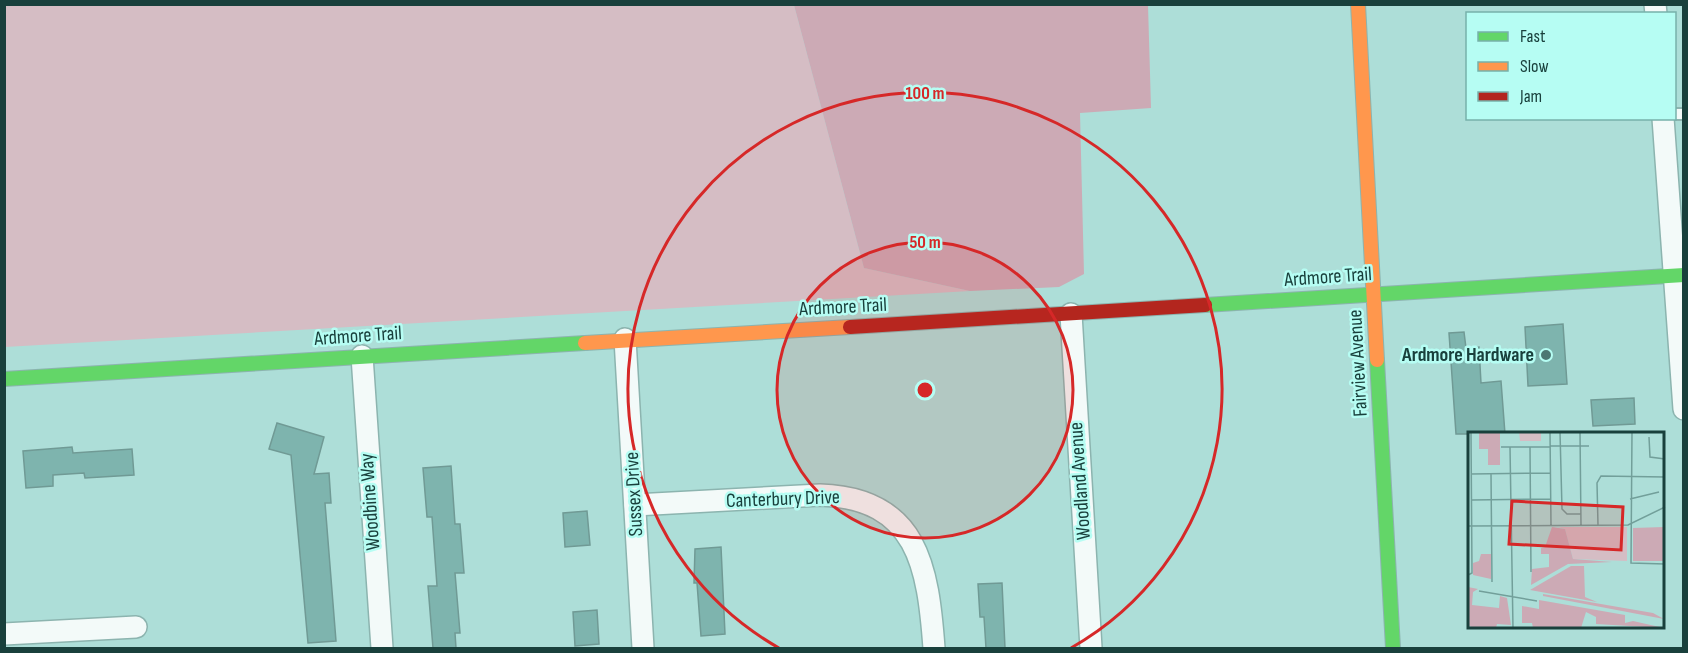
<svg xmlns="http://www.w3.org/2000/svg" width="1688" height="653" viewBox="0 0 1688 653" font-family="'Sofia Sans Condensed',sans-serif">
<rect width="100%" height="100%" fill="#added8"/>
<polygon fill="#d5bdc4" points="5,5 794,5 864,268 970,291 5,347"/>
<polygon fill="#ccaab5" points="794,5 1148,5 1151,108 1080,113 1084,274 1059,287 970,291 864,268"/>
<g fill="#7eb4ae" stroke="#709a95" stroke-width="1.5">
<polygon points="1563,324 1567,384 1528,386 1525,327"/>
<polygon points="1464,332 1466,348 1479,347 1481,383 1501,381 1505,434 1456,434 1449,333"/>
<polygon points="1634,398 1635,424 1593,426 1591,400"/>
<polygon points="277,423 324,437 314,474 329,473 331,503 325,503 336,641 308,643 291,455 269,449"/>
<polygon points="72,447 73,453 132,449 134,475 85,478 84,473 53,475 53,486 26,488 23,451"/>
<polygon points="451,466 455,524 460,524 464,573 455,573 460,633 455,633 456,648 433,648 428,586 437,586 432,517 427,517 423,468"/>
<polygon points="587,511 590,545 565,547 563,513"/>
<polygon points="721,547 725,634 701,636 697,583 694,583 695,549"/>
<polygon points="1002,583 1005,648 986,648 984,617 980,617 978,584"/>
<polygon points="597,610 599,644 575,646 573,612"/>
</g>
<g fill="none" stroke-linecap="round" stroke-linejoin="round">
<g stroke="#8cb4af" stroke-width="14">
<polyline id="lane" points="1674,114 1684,114"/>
</g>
<g stroke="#8cb4af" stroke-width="24">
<g id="street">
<polyline points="1655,4 1656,14"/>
<polyline points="1663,118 1684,409"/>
<polyline points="1071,314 1091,648"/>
<polyline points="625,339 643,648"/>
<polyline points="362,356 382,648"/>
<path d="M635 505 820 495C918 498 928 567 934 648"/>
<polyline points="4,634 136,627"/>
</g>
</g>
<g stroke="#8cb4af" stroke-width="16">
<g id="fast">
<polyline points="1205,305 1684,275"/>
<polyline points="1377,360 1393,648"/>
<polyline points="4,379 585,343"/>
</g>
</g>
<g stroke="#8cb4af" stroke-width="16">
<g id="slow">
<polyline points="1358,4 1377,360"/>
<polyline points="585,343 850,327"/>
</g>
</g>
<g stroke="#8cb4af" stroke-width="16">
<polyline id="jam" points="850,327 1205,305"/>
</g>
<use href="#lane" stroke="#f3faf9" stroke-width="10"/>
<use href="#street" stroke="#f3faf9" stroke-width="21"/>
<use href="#fast" stroke="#63d668" stroke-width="14"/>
<use href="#slow" stroke="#ff974d" stroke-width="14"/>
<use href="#jam" stroke="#b3261e" stroke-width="14"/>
</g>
<circle cx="925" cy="390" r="148" fill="#d62828" fill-opacity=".12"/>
<g fill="none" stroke="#d62828" stroke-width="3">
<circle cx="925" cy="390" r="148"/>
<path d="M779 648A297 297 0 1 1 1071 648"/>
</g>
<circle fill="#4d7773" stroke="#b6fdf3" stroke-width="2" cx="1546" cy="355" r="6"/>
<g text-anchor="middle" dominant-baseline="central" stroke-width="5" stroke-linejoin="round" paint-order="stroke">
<g font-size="20" fill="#19403c" stroke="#b6fdf3">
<text transform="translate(1328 277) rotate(-4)">Ardmore Trail</text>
<text transform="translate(843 307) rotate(-3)">Ardmore Trail</text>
<text transform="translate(358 336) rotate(-4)">Ardmore Trail</text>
<text transform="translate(1358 363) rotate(-93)">Fairview Avenue</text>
<text transform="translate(1080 481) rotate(-94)">Woodland Avenue</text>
<text transform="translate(634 494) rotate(-93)">Sussex Drive</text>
<text transform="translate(783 499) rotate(-2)">Canterbury Drive</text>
<text transform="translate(370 502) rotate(-94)">Woodbine Way</text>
</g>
<g font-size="20" font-weight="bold" fill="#19403c" stroke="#b6fdf3" text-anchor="end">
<text x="1534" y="355">Ardmore Hardware</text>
</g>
</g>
<g transform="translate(1468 432)">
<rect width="196" height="196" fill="#added8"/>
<path d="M51 0H73V9H52ZM90 95H159V129L105 127 97 97Z" fill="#d5bdc4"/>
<path d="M11 0H32V33H20V17H11ZM84 95 97 97 105 127 144 130 100 132 63 153 64 137 81 135V122H73V116L77 115ZM196 95V129H165V96ZM13 122H23V147L5 143V131L11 129ZM103 134H116L117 165 129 170 62 158ZM0 155 10 157 5 160 4 173 31 176 32 164 39 166 43 193 29 192 28 196H5L0 193ZM75 162 185 181 196 187 75 164ZM71 168 157 183V191L165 189 196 196 128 192V185L118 180 113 196H65L64 191H54V174L71 177Z" fill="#ccaab5"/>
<path fill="none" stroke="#729f9a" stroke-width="1.5" d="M82 0 83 93M92 0 94 77 99 82H113M112 0 113 93M164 0 163 131 197 132M181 5 182 25 197 27M82 14H121M33 15H82M42 15 45 196M62 15 63 140M23 41 24 150M3 42 83 41M162 67 191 60M4 68 83 67M130 93 129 51 133 44 197 45M0 94 160 93 197 75M0 143 4 141 3 0M11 159 69 169"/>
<path fill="#d62828" fill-opacity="0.15" stroke="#d62828" stroke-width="3" d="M44 69 155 75 153 118 41 112Z"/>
<rect width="196" height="196" fill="none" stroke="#19403c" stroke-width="3"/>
</g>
<circle cx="925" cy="390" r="9" fill="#d62828" stroke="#b6fdf3" stroke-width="3"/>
<g font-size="18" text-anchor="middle" font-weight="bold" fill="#d62828" stroke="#b6fdf3" stroke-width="5" stroke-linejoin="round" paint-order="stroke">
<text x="925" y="99">100 m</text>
<text x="925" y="248">50 m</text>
</g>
<rect width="1688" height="653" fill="none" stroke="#19403c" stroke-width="12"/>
<rect x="1466" y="12" width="210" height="108" fill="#b6fdf3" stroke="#77b1aa" stroke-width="1.5"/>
<rect x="1478" y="32" width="30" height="9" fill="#63d668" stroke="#77b1aa" stroke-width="1.5"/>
<text x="1520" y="42" font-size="18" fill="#19403c">Fast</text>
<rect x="1478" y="62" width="30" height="9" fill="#ff974d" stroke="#77b1aa" stroke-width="1.5"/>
<text x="1520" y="72" font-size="18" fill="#19403c">Slow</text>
<rect x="1478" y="92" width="30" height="9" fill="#b3261e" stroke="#77b1aa" stroke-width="1.5"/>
<text x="1520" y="102" font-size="18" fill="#19403c">Jam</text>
</svg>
